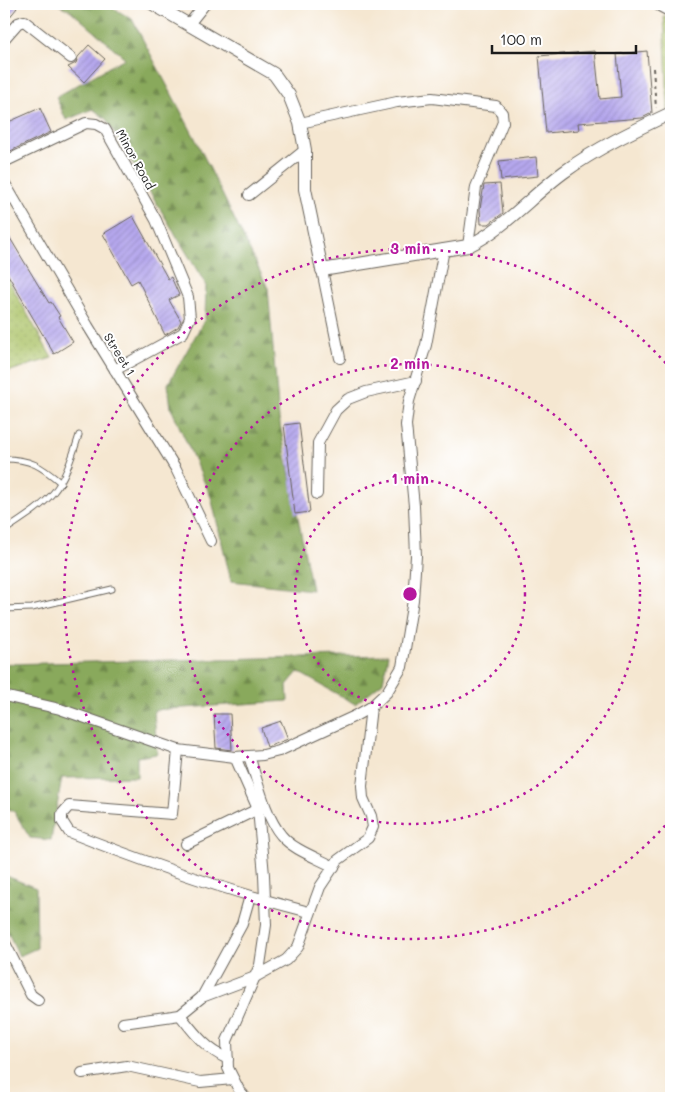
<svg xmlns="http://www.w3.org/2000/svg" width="675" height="1102" viewBox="0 0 675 1102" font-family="Mali,sans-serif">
<defs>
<pattern id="grass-dots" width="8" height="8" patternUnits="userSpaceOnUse" patternTransform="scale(1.25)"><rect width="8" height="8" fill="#acc368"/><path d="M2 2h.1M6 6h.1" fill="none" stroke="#93a75a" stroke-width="1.8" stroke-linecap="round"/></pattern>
<pattern id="forest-firs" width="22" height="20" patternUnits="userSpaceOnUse" patternTransform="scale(1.25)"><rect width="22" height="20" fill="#89a95c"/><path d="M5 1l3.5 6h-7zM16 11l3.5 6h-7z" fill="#6f894b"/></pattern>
<pattern id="park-tufts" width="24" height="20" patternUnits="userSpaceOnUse" patternTransform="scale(1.25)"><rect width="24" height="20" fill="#acc368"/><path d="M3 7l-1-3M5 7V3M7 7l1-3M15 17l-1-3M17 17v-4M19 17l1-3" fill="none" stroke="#93a75a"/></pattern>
<pattern id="building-hatch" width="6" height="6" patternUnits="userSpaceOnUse" patternTransform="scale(1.25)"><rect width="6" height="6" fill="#b5a7ed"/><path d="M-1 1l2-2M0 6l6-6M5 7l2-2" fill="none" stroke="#9b8fcb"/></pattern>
</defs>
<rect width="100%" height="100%" fill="#fff"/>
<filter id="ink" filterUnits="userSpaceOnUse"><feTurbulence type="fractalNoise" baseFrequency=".02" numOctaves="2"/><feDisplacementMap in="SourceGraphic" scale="10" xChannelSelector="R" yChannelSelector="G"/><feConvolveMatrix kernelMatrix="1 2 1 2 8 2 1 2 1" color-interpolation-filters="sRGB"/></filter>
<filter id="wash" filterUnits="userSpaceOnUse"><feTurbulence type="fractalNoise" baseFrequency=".0096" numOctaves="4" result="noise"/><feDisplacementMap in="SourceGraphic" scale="20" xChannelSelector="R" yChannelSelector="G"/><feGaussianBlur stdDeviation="1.12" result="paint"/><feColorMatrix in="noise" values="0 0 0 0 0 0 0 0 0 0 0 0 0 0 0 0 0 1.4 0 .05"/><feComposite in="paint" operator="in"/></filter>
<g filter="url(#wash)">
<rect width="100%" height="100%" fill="#f5e7d1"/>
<polygon fill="url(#grass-dots)" stroke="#647042" points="4,272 52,358 4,373"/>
<g fill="url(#forest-firs)" stroke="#52623c">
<polygon points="57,4 106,4 132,19 196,140 268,288 279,419 312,590 231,581 211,497 171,408 168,384 205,319 206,285 106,119 93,109 66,120 56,97 125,58 71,11"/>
<polygon points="388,655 383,682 355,704 298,672 287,685 288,701 154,710 157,754 137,757 137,777 62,778 51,840 30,838 13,810 4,809 4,664"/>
<polygon points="4,875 36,888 37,948 19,956 4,924"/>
</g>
<polygon fill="url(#park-tufts)" stroke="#647042" points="664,16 671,17 671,109 668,111"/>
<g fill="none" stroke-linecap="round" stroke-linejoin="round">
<polyline stroke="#55c0d1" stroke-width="3" points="648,1098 671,1096"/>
</g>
<g id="blocks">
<g fill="url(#building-hatch)">
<polygon points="4,4 12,4 17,8 4,24"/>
<polygon points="89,45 105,59 84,82 68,67 76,63 78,57"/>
<polygon points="595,51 600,99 621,97 617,54 647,51 652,113 642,118 578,123 579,130 546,133 539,56"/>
<polygon points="40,108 51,132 4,154 4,124"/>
<polygon points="536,157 538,176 501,180 499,161"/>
<polygon points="500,184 503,213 489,224 481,224 480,209 484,185"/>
<polygon points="133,216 168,279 171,277 179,295 169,300 181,321 178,327 165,335 138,280 131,284 103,234"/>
<polygon points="4,228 49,303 51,302 60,316 58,317 73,342 54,354 4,268"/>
<polygon points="299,423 310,512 295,514 284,425"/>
<polygon points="214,714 230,714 232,750 216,748"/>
<polygon points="281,721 288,739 267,747 261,728"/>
</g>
</g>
</g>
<g filter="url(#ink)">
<use href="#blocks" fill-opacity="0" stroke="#68635b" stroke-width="1"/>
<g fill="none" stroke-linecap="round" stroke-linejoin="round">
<g stroke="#68635b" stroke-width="7">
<g id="service">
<path d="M4 459C31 459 41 466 61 483"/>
<path d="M4 531C54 498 61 493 79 435"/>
<polyline points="4,609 32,608 112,589"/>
</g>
</g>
<g stroke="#68635b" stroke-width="12">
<g id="minor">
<polyline points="189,24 205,4"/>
<polyline points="4,39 18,23 24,21 71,58"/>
<polyline points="300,123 397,102 432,98 496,106 502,113 503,122 476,187 468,246"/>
<polyline points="4,162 86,123 96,124 105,129 156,220 188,297 190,318 183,333 115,370"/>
<polyline points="4,182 88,326 176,469 211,541"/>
<polyline points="249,195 305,150"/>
<polyline points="322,270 340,358"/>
<polyline points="317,494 318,443 336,410 348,399 366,392 416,381"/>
<polyline points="4,696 60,709 178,750 235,757 263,755 279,751 355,716 371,707 387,692 402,667 413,600 416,556 414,506 406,425 409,401 426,345 444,249"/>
<path d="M178 750 172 814 69 806 62 814V821L69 832C147 863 227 891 309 912"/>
<path d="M249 756C257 779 265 816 281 835 293 850 318 858 334 867"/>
<polyline points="235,757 258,809 264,875 266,925 260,965 227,1041 228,1068 239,1090 246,1098"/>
<polyline points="186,844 258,809"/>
<polyline points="4,941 31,995 38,1000"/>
<polyline points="202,997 242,924 250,896"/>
<path d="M180 1015C195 1034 206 1049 228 1059"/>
<polyline points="123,1023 180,1015 202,997 255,977 286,960 298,947 320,887 338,860 368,838 373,827 371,816 363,798 362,786 371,707"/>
<polyline points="82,1073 127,1066 200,1082 233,1079"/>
</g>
</g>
<g stroke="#68635b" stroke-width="14">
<g id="tertiary">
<path d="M153 4 274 74 289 95 300 123 305 150V189L322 270 468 246C505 228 531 196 564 172 597 148 635 130 671 113"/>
<polyline points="658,4 671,11"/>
</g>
</g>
<polyline stroke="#68635b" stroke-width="2" stroke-dasharray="4 4" stroke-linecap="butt" points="653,68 656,108"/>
<use href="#service" stroke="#fff" stroke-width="5"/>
<use href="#minor" stroke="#fff" stroke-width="10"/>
<use href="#tertiary" stroke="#fff" stroke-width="12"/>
</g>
</g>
<g fill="none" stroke="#b5179e" stroke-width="2.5" stroke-dasharray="2.5 5">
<circle cx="410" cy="594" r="115"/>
<circle cx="410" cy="594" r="230"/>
<path d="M670 820A345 345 0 1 1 670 368"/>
</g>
<g text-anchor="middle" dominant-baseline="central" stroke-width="4" stroke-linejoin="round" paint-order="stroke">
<g font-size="12" fill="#1c1c1c" stroke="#fff">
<text transform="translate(136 159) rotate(61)">Minor Road</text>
<text transform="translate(120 354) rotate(58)">Street 1</text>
</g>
</g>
<circle cx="410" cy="594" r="8" fill="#b5179e" stroke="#fff" stroke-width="2.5"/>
<g font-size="15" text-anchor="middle" font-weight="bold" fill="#b5179e" stroke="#fff" stroke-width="4" stroke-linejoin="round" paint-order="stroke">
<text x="410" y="254">3 min</text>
<text x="410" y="369">2 min</text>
<text x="410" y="484">1 min</text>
</g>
<rect width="675" height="1102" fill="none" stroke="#fff" stroke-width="20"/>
<path d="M492 45v8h144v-8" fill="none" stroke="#1c1c1c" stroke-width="2.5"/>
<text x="500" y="45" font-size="15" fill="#1c1c1c" stroke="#ffffff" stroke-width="4" paint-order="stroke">100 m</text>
</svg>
